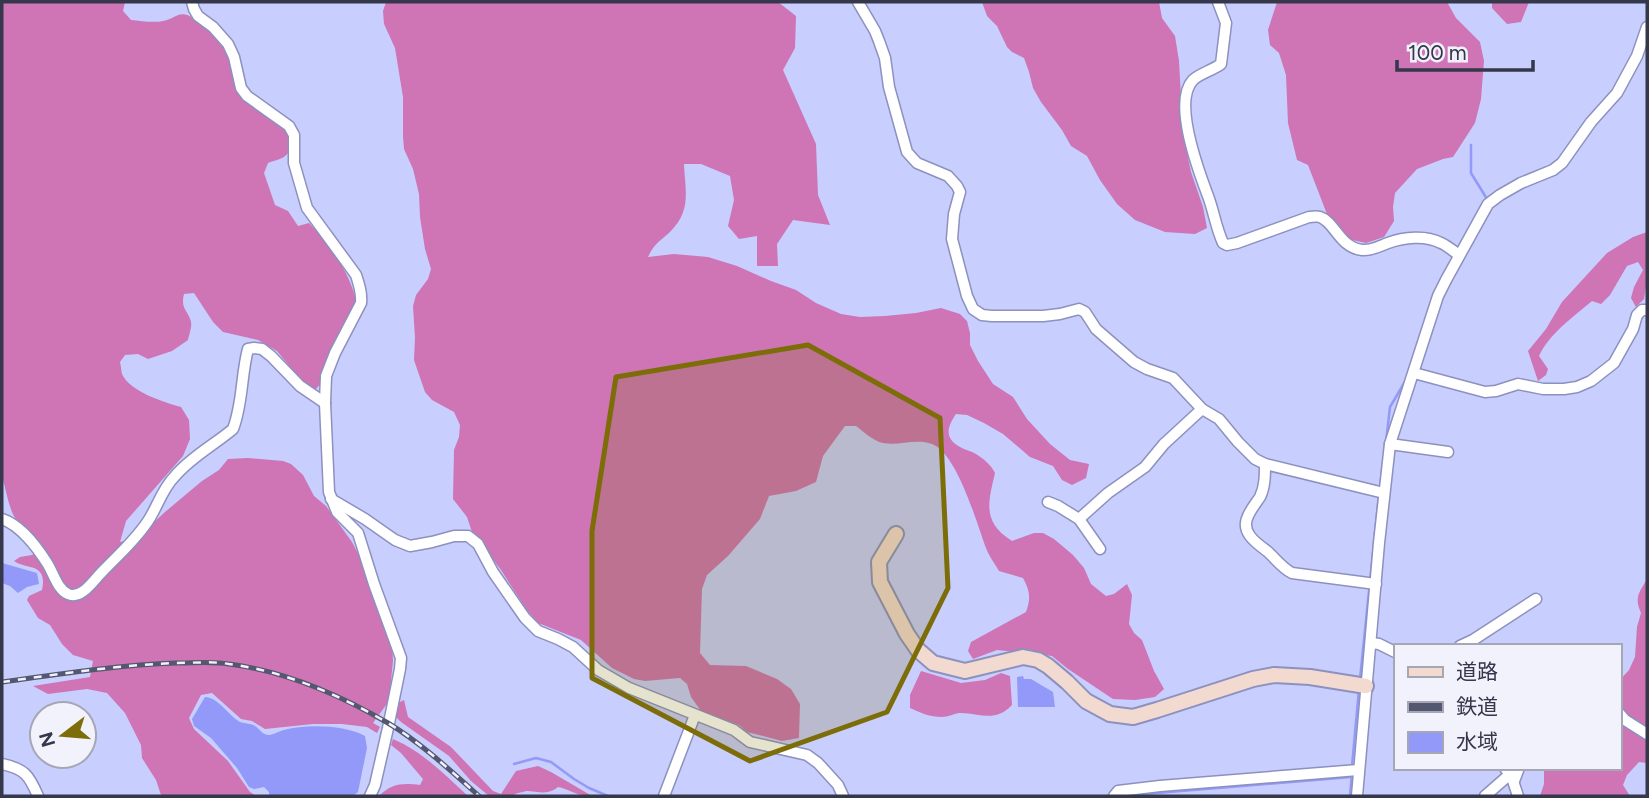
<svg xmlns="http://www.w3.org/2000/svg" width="1649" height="798" viewBox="0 0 1649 798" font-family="Figtree,'Noto Sans JP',sans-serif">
<rect width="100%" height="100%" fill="#c8cefe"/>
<g fill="#cf74b4">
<path d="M2 2H125L123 11 131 20C141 21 154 23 163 21 176 19 179 9 193 18 212 29 227 45 232 67 235 75 235 86 239 93 251 114 289 118 290 145 290 158 279 159 268 163L264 173 275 205 288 211 298 226 309 223C329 244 349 271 356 300L322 382 316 389 309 388 295 373 277 351 258 340 223 332 213 322 194 293 184 294C180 310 189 311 191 322 192 327 189 335 188 340L172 351 148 359 138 354 125 355 120 362C121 366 121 370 122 374 130 392 164 402 181 407L189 420 190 439 183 456 126 521 120 542 137 538 165 512 202 481 219 470 228 459 248 458 283 461 291 464 303 475 314 496 326 506 352 542 370 577 392 644 393 661 389 701 373 723 380 727 377 733 367 727 342 724H313L265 729 252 721 241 719 212 693 201 695 189 718 194 729 228 761 250 792 256 796H165L161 795 156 780 142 758 141 745 125 713 107 693 87 689 48 694 33 686 90 677 93 661 73 655 62 644 50 625 38 618 27 600 29 596 42 590C48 562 26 570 14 561L20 557 32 555 43 549C36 539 27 533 19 524 8 510 7 492 2 476Z"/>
<path d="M386 2H778L796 16 795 48 783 70 816 144 818 195 830 225 793 220 777 244 778 266H757V236L739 239 728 226 734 200 730 176 701 164H684C685 191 692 210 670 232 659 242 655 243 648 257L674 254 708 257 737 266 771 281 796 290 816 303 841 314 860 317 885 316 916 313 941 308 960 314 967 321 970 333V345L978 361 993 384 1013 397 1027 419 1050 444 1070 460 1089 464 1086 478 1072 485 1062 480 1053 466 1030 457 1003 434 984 423 967 415 956 414C947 427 944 438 960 447 965 450 971 451 976 454 984 459 991 465 995 473 988 503 982 522 1012 541L1034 533H1043L1054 539 1073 555 1084 568 1091 584 1106 596 1114 594 1127 584 1132 595 1129 624 1134 633 1142 640 1154 671 1164 689 1155 697 1135 700 1113 699 1068 669 1052 656 997 650 973 659 968 651 971 642 1026 612C1031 598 1030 591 1023 578L999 571C995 564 989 556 986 548 977 524 957 453 932 444 916 438 899 446 883 443 873 441 864 432 856 426H845L823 456 816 482 796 491 769 496 760 519 728 556 707 575 702 589 700 653 710 665 746 666 777 679 791 689 800 704 799 738 782 741 747 732 739 725 701 711 691 697 687 684 680 678 645 681 634 679 612 668 581 640 538 623 526 609 501 570 472 532 467 517 453 499 454 450 459 437 460 425 454 412 432 400 425 392 414 360 415 338 413 306 416 295 428 279 431 269 425 249 420 217 419 194 413 169 404 149 403 136V97L395 48 384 24 383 11Z"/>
<polygon points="982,2 1159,2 1162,18 1175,36 1179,61 1183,134 1191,172 1203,207 1207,228 1195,234 1165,232 1135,220 1117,204 1100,180 1087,156 1071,146 1062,130 1041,102 1033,88 1029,72 1024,58 1012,52 1007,47 997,26 987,16"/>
<polygon points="1277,2 1447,2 1456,18 1480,42 1484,61 1481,99 1475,123 1453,157 1443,159 1417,169 1395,193 1393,207 1394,221 1384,237 1366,243 1348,239 1330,222 1308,165 1297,160 1288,123 1286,75 1279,53 1270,45 1268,30"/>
<polygon points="1492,2 1529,2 1521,22 1507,24 1492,8"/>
<path d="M1647 232V281L1644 299 1636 307 1631 298 1634 287 1643 270 1638 262 1627 266 1610 295 1601 304 1592 301C1573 317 1549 334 1539 356L1548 369 1546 375 1538 381 1528 351 1546 329 1562 302 1607 253 1633 237Z"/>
<path d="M1647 579V763L1639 762 1627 775 1623 785 1630 796H1540L1544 784V768H1619V725L1628 718 1619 704V681L1629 670 1635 657 1637 627 1641 613C1634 597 1639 593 1647 579Z"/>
<path d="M921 671 961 683 985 680 1001 673 1010 676 1012 705C994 724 978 712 959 713 953 714 948 717 942 717 930 717 921 713 910 708V695Z"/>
<path d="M404 700 408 717 451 747 493 791 501 794 516 771 538 766 551 772 592 796C576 796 572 790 558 787 548 795 540 792 528 791 525 791 519 793 515 794L514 796H489L471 781 449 756 401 722 395 716 398 703Z"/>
<path d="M393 739C422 751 445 775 468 796H379C392 783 403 783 420 785L423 779 401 753 391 745Z"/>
</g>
<g fill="#9399f9">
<polygon points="2,563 37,573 39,584 27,587 18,593 10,586 2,583"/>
<polygon points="1023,676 1024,679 1031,679 1053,692 1055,707 1018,707 1017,677"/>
<path d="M205 697C219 698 228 715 240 722 245 724 251 723 255 726 260 729 262 735 269 735 273 735 279 731 284 730 307 724 344 725 365 736L367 748 358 792 353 796H269V792L264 787 254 789 249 787 237 768 211 738 194 726 192 719Z"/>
</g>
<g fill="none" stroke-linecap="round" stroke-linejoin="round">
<g stroke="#9399f9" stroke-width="2.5">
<polyline points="1471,145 1471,173 1487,199"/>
<polyline points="1386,442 1390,407 1406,380 1429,310"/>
<polyline points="1380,488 1383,463"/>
<polyline points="1360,679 1379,494"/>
<polyline points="514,764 536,758 551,762 574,779 589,788 608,796"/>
<polyline points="1352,766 1359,689"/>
<polyline points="1121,796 1351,777"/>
<polyline points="1350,796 1352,773"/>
</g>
<g stroke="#8c91be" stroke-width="13">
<g id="street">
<path d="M192 2 194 9 198 16 213 27 228 44 234 57 241 88 247 96 289 126 294 135V163L307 208 356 275C359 284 362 293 361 303L335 353 326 376 325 403 329 492 337 512 358 533 374 584 401 658 400 669 388 728 375 785 370 796"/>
<polyline points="858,2 875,31 879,41 885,58 889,87 907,152 917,163 948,176 957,186 960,192 954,214 952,239 967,296 973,309 982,315 992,316 1043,316 1060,314 1079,309 1085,312 1096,329 1134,362 1147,369 1173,378 1202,409 1219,419 1238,442 1255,459 1265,464 1384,493"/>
<path d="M1218 2 1226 23 1221 64C1213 70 1199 74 1193 80 1172 102 1199 172 1208 196 1214 212 1216 228 1223 243L1227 245 1237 243 1309 217C1312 217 1316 216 1320 217 1335 222 1339 247 1362 250 1371 251 1380 246 1388 243 1404 237 1426 235 1441 243 1448 246 1453 251 1459 255"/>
<polyline points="1414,373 1485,392 1496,391 1518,384 1543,389 1564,389 1577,387 1591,381 1614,363 1633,329 1637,315 1642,310 1647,310"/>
<polyline points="1390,444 1448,452"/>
<path d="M1265 464C1265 475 1265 487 1260 497 1256 503 1251 509 1248 516 1240 532 1256 543 1267 551 1276 559 1282 568 1292 573L1376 584"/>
<polyline points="331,499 365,519 395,540 410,546 432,542 454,536 468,536 478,544 493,572 525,618 538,631 558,639 573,647 598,670 629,688 734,730 750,742 807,755 818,763 838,785 843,796"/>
<polyline points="1048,502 1058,506 1079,519 1100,549"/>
<path d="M2 519C20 525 37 547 47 563 53 572 57 589 68 594 81 600 93 581 101 573 118 555 134 542 148 521 158 506 162 489 175 476 191 457 214 445 233 429 243 403 241 375 248 349L254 348 262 349 271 356 300 386 325 403"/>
<polyline points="1079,519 1108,493 1145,467 1164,444 1202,409"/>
<polyline points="1371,643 1379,644 1395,652"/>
<polyline points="1460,646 1473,640 1536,599"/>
<polyline points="1619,713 1625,720 1647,734"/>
<path d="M2 764C25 769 29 775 38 796"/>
<polyline points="1505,768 1512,778 1518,796"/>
<polyline points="1514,781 1519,768"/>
<polyline points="664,796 695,715"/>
<polyline points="1114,796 1118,791 1160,786 1358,770"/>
<polyline points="1357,796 1379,543 1390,444 1438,296 1446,280 1488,204 1500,195 1521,183 1553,170 1562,163 1591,122 1617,93 1637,56 1647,27"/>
<polyline points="1485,796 1509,775"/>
</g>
</g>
<g stroke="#8c91be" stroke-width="18">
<polyline id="secondary" points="896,534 879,562 880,582 907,634 918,650 933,663 965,671 1023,657 1038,660 1048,666 1067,682 1086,701 1110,714 1133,717 1157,710 1253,679 1274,675 1310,677 1366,686"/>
</g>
<use href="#street" stroke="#fff" stroke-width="10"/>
<use href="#secondary" stroke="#f3dad1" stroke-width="14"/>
<g stroke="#545770" stroke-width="5">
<path id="rail" d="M2 682C60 674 118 665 176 663 194 663 212 661 229 664 284 671 340 695 388 723 421 743 450 770 479 796"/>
</g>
<use href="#rail" stroke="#f1f2fc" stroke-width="2.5" stroke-dasharray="8" stroke-linecap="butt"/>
</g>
<path fill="#7c6d09" fill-opacity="0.2" stroke="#7c6d09" stroke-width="5" stroke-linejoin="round" d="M808 345 940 418 948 588 887 712 750 761 592 678V531L616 377Z"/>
<rect width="1649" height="798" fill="none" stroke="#35374a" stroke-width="7"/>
<rect x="1394" y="644" width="228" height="126" fill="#f1f2fc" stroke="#a6a7b5" stroke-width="2"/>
<rect x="1408" y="667" width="35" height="10" fill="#f3dad1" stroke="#a6a7b5" stroke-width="2"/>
<text x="1456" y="679" font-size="21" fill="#35374a">道路</text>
<rect x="1408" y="702" width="35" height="10" fill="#545770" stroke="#a6a7b5" stroke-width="2"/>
<text x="1456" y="714" font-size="21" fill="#35374a">鉄道</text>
<rect x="1408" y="732" width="35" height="21" fill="#9399f9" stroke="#a6a7b5" stroke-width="2"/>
<text x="1456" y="749" font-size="21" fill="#35374a">水域</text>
<g transform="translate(63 735) rotate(254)"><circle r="33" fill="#f1f2fc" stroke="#a6a7b5" stroke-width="2"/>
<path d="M0-5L12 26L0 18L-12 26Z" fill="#7c6d09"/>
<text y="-10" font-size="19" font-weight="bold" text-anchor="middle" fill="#35374a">N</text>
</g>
<path d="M1397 60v10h136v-10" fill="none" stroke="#35374a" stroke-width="3.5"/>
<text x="1408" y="60" font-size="21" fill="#35374a" stroke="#f1f2fc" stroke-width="5" paint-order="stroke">100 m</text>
</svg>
